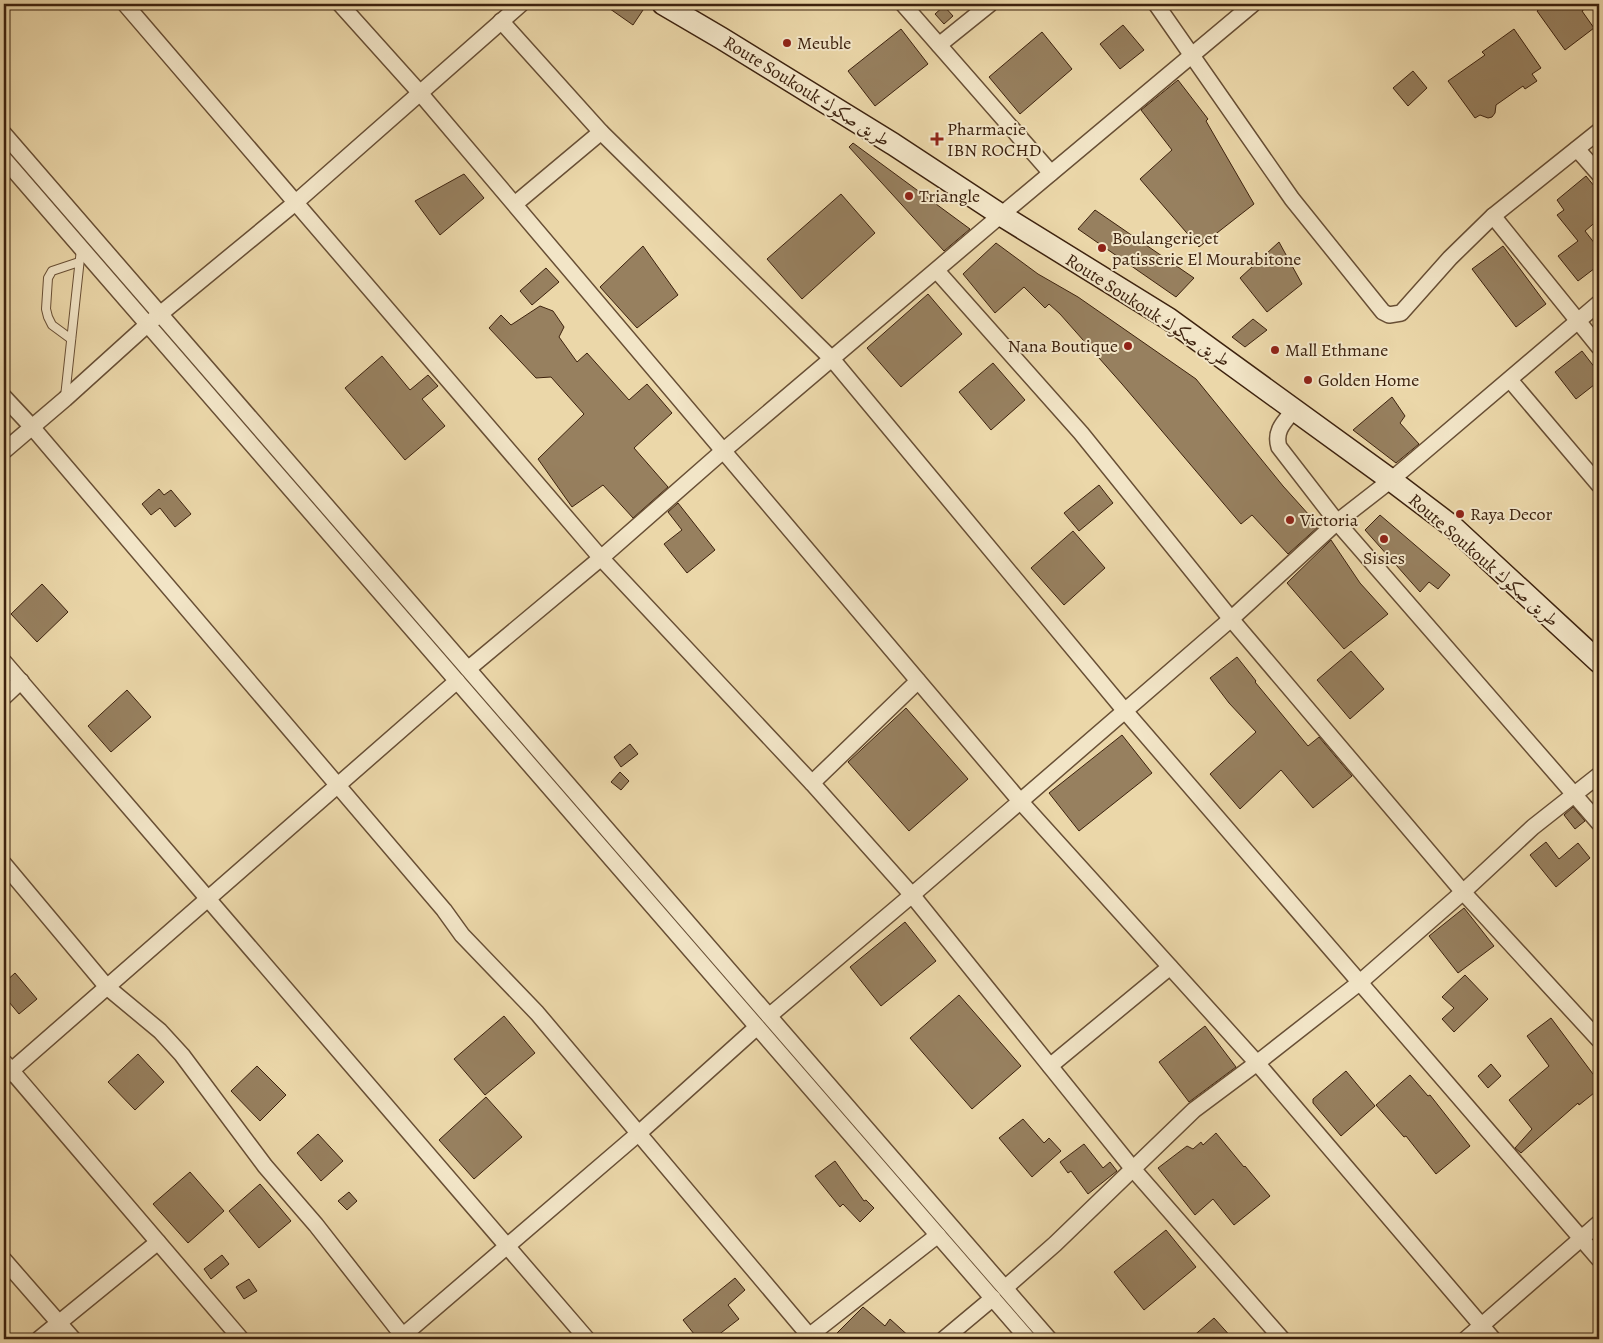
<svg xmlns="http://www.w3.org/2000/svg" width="1603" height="1343" viewBox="0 0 1603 1343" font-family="Alegreya,Amiri,serif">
<rect width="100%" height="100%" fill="#ebd7a9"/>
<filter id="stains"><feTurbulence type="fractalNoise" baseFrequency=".004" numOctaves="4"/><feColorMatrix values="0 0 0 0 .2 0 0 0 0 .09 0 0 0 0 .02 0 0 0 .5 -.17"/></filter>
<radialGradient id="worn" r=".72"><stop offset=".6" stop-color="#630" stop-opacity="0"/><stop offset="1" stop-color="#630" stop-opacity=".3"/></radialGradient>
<g fill="#97805f" stroke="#3d220e">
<polygon points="603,4 647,4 633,25"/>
<polygon points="1546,4 1591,4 1582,11 1594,28 1565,50 1537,11"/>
<polygon points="944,6 953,16 944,24 935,14"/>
<polygon points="1123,25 1144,50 1120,69 1100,44"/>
<polygon points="901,29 928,64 875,106 848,71"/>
<polygon points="1514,29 1541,68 1532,74 1537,81 1525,89 1523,86 1496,105 1495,113 1492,117 1488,118 1480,115 1475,118 1448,81 1485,55 1482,52"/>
<polygon points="1042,32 1072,69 1020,114 989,77"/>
<polygon points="1413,71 1427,88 1408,106 1393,88"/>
<polygon points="1178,80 1208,119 1206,121 1254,204 1199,247 1140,179 1172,150 1141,110"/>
<polygon points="853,143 970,229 944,251 849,147"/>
<polygon points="464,174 484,198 440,235 415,201"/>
<polygon points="1586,176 1599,192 1599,219 1585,231 1599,249 1599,265 1578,281 1558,256 1578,241 1557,215 1564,210 1557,200"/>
<polygon points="841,194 875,233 802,299 767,259"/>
<polygon points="1095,210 1194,278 1176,297 1078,229"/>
<polygon points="1279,242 1302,284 1267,312 1240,278"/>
<polygon points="996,243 1038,274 1078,297 1196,379 1283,486 1319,526 1288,554 1252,515 1241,524 1122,384 1060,314 1049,304 1045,308 1024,287 995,313 963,274"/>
<polygon points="643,246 678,295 637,328 600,287"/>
<polygon points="1503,246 1546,304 1516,327 1472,269"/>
<polygon points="546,268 559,282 532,305 520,291"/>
<polygon points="928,294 962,334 901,387 867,348"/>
<polygon points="540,306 553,311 564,327 559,337 577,362 587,353 629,400 647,384 672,413 634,448 668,487 633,518 603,485 572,507 538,459 584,414 551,377 536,378 489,328 501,315 511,325"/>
<polygon points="1253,319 1267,330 1245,347 1232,337"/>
<polygon points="1582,351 1599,373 1599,381 1576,399 1555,372"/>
<polygon points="382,356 410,390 428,375 438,386 422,399 445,426 405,460 345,388"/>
<polygon points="993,363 1025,400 991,430 959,392"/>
<polygon points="1392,397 1405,416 1400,423 1419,444 1396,463 1353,430"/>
<polygon points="1099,485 1113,503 1079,531 1064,513"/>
<polygon points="159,489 164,495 171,490 191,514 175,527 160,508 151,515 142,504"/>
<polygon points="678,503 715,550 687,573 664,544 682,530 668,512"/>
<polygon points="1380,515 1450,575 1438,589 1429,582 1420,592 1365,530"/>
<polygon points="1073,531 1105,568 1064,605 1031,568"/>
<polygon points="1331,540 1360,583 1388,614 1344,649 1287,583"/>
<polygon points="42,584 68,612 37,642 11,614"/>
<polygon points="1351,651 1384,689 1350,719 1317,680"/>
<polygon points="1237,657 1256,681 1255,682 1308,746 1319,737 1352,776 1313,808 1281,770 1240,809 1210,774 1256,732 1229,703 1210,678"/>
<polygon points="127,690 151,717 111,752 88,726"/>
<polygon points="906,708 968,779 909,831 848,762"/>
<polygon points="1122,735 1152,773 1079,831 1049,793"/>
<polygon points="630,744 638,754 621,767 614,757"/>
<polygon points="620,772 629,781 621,790 611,782"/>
<polygon points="1573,807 1585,821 1575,829 1564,815"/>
<polygon points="1546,842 1559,859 1578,843 1590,858 1556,887 1530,855"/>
<polygon points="1464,908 1494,946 1458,973 1429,936"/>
<polygon points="905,922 936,961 881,1006 850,967"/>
<polygon points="15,973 37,999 19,1014 4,996 4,983"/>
<polygon points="1465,975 1488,999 1454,1032 1442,1019 1454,1008 1442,997"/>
<polygon points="959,995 1021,1066 972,1109 910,1038"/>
<polygon points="504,1016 535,1053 485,1095 454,1059"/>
<polygon points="1551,1018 1599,1082 1599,1089 1579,1105 1578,1103 1521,1153 1515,1148 1532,1129 1509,1100 1549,1066 1527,1036"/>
<polygon points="1205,1026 1236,1067 1189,1102 1159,1062"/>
<polygon points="138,1054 164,1082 135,1110 108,1082"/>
<polygon points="1491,1064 1501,1076 1488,1088 1478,1076"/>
<polygon points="257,1066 286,1095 260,1121 231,1091"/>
<polygon points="1346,1071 1375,1106 1341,1136 1313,1103 1313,1099"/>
<polygon points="1410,1075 1428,1096 1430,1095 1470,1146 1436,1174 1406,1136 1404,1137 1376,1105"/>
<polygon points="486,1097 522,1137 474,1179 439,1140"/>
<polygon points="1023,1119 1044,1143 1049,1138 1061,1151 1032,1177 999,1138"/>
<polygon points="1216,1133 1244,1167 1245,1166 1270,1196 1234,1225 1213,1199 1195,1215 1158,1168 1187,1146 1193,1149 1201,1142 1203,1145"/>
<polygon points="318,1134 343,1161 321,1181 297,1153"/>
<polygon points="1084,1144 1103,1168 1110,1162 1117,1171 1088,1194 1071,1171 1068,1173 1060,1162"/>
<polygon points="835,1161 864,1201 866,1200 874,1208 860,1222 843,1204 840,1207 815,1176"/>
<polygon points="190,1172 224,1211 188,1243 153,1204"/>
<polygon points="260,1184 291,1221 259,1248 229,1211"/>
<polygon points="349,1192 357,1201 347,1210 338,1201"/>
<polygon points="1166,1230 1196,1267 1144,1310 1114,1272"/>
<polygon points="222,1255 229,1264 211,1279 204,1269"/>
<polygon points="735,1278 745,1290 728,1305 739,1319 713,1339 698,1339 683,1320"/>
<polygon points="249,1279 257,1291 244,1299 236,1287"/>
<polygon points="863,1307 885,1326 890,1319 912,1339 831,1339"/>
<polygon points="1214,1318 1233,1339 1190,1339"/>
</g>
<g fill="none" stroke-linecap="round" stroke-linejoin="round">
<g stroke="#684f35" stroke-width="10">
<g id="lane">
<polyline points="71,339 52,325 48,317 46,309 48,278 52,271 79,262"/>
<polyline points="65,397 81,249"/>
</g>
</g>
<g stroke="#684f35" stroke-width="18">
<g id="street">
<polyline points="125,4 601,558 812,783 912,895 1133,1169 1282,1339"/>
<polyline points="340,4 420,93 1020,801 1257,1063 1493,1339"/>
<polyline points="903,4 1051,173"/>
<polyline points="1156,4 1292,199 1383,312 1389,315 1401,313 1450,258 1493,216 1599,131"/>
<polyline points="501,21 601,132 832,359 1125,711 1599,1259"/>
<polyline points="939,45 990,4"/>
<polyline points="4,134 1049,1339"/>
<polyline points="1577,149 1599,174"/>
<polyline points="4,159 1028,1339"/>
<polyline points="515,204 601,132"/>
<polyline points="1493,216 1599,347"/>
<polyline points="937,271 1081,433 1231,619 1463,892 1599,1040"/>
<polyline points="1510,380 1599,485"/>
<polyline points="4,397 32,427 444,910 462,935 537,1013 812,1339"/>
<path d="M1294 410C1284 422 1274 431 1279 447L1337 522 1599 823"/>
<polyline points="4,451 65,399 148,324 295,203 521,4"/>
<polyline points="4,662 587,1339"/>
<polyline points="468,669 601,558 723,451 1001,215 1253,4"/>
<polyline points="4,697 21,681"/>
<polyline points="812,783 918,681"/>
<polyline points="4,864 107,987 160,1031 182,1055 265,1166 316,1225 403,1336"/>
<polyline points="769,1016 912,895 1231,619 1337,522 1391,480 1599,303"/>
<polyline points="4,1062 241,1339"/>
<polyline points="1050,1066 1170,967"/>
<polyline points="4,1077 457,681"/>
<polyline points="4,1260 73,1339"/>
<polyline points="1005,1288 1055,1244 1194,1110 1257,1063 1359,983 1463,892 1533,827 1599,775"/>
<polyline points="809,1336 938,1235"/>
<polyline points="39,1339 158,1242"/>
<polyline points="399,1339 639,1133 757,1027"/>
<polyline points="944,1339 993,1298"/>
<polyline points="1466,1339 1599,1223"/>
</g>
</g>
<g stroke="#3d220e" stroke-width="24">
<polyline id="secondary" points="663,4 721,38 893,144 1001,215 1169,319 1391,480 1453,527 1599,662"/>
</g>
<use href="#lane" stroke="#f2e5c7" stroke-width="8"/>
<use href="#street" stroke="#f2e5c7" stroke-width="15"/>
<use href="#secondary" stroke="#f2e5c7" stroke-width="21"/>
</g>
<g fill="#8f2418" stroke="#f2e5c7" stroke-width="2">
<circle cx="787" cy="43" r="5"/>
<path d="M934.5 131.5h5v5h5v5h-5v5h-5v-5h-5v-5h5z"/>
<circle cx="909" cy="196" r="5"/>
<circle cx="1102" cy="248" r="5"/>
<circle cx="1128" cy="346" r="5"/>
<circle cx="1275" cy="350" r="5"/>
<circle cx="1308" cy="380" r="5"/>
<circle cx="1460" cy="514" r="5"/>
<circle cx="1290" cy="520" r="5"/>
<circle cx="1384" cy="539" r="5"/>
</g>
<g text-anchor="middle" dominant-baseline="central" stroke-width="4" stroke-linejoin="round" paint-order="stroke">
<g font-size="18" fill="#3d220e" stroke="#f2e5c7" text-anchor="start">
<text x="797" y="43">Meuble</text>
<text x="947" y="129">Pharmacie<tspan x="947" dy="21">IBN ROCHD</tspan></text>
<text x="919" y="196">Triangle</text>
<text x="1112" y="238">Boulangerie et<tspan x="1112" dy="21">patisserie El Mourabitone</tspan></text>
<text x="1118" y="346" text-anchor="end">Nana Boutique</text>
<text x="1285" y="350">Mall Ethmane</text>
<text x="1318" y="380">Golden Home</text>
<text x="1470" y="514">Raya Decor</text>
<text x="1300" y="520">Victoria</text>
<text x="1384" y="558" text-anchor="middle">Sisies</text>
</g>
<g font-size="18" fill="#3d220e" stroke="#f2e5c7">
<text transform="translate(807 91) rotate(32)">Route Soukouk طريق صكوك</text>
<text transform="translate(1148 310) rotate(33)">Route Soukouk طريق صكوك</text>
<text transform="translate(1484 560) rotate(41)">Route Soukouk طريق صكوك</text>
</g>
</g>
<rect width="1603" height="1343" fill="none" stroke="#ebd7a9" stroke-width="20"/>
<rect x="5" y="5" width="1593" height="1333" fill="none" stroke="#3d220e" stroke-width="2.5"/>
<rect x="10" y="10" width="1583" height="1323" fill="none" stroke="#3d220e"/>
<rect width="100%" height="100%" filter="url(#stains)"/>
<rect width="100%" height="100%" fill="url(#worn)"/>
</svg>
